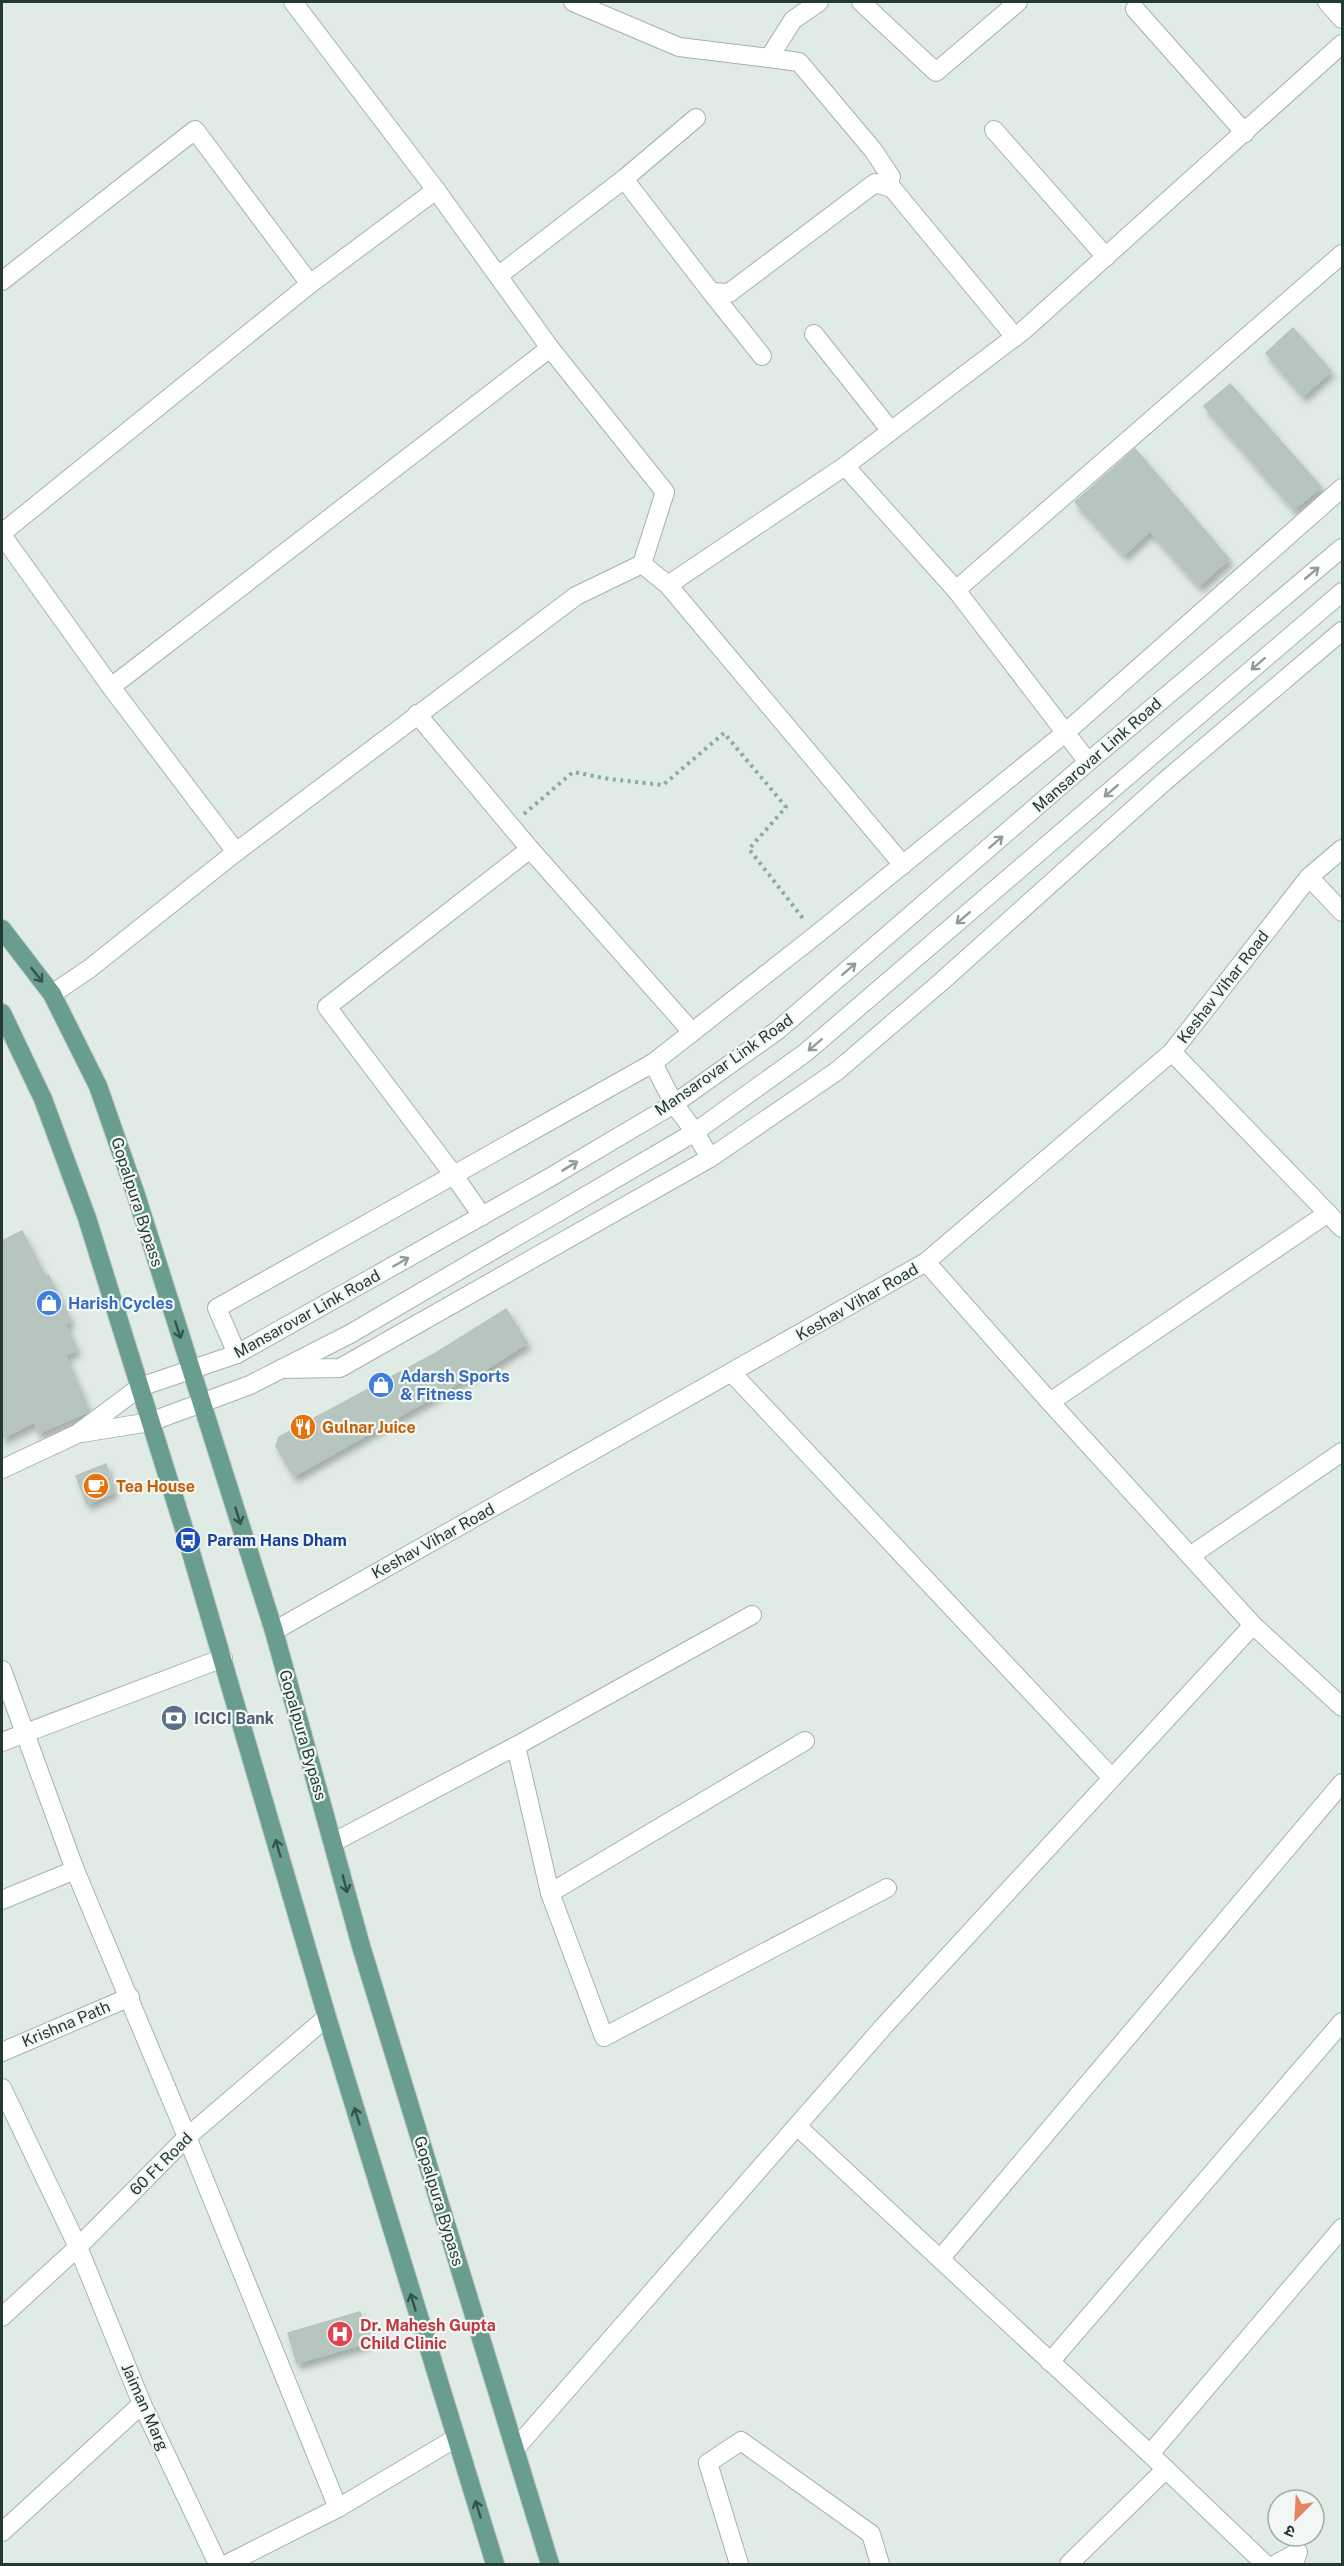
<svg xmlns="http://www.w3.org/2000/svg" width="1344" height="2566" viewBox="0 0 1344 2566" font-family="'Public Sans','Noto Sans Devanagari',sans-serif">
<defs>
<filter id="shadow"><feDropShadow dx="3.5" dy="6" stdDeviation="3" flood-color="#0004"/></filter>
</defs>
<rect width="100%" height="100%" fill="#e1ebe6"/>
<g fill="#b7c5bf" stroke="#b4c4bd" stroke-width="1.5" filter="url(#shadow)">
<polygon points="1293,328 1331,371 1303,396 1266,353"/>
<polygon points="1230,384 1321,487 1294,509 1204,406"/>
<polygon points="1135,449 1229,559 1199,586 1150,531 1124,555 1075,502"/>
<polygon points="22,1231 45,1276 48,1275 71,1321 65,1324 77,1350 65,1355 89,1411 39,1433 34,1422 2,1438 2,1241"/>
<polygon points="506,1309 527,1343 486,1369 456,1384 294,1476 276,1446 279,1437 436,1353"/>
<polygon points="106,1464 114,1492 87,1504 76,1476"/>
<polygon points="360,2312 369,2342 297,2363 288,2333"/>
</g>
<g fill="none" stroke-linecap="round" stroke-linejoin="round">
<g stroke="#a4b2ad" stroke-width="20">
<g id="minor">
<polyline points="573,2 679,47 769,58 793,20 819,2"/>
<polyline points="861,2 936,72 1018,2"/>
<polyline points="1327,2 1342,19"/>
<polyline points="1135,9 1245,133"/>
<polyline points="769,58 799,62 873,150 891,177"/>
<polyline points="994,130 1106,257"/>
<polyline points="624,179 711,292 729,293 875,183 892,188 1015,337"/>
<polyline points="498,276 624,179 696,118"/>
<polyline points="2,281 195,130 310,284"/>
<polyline points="711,292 762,356"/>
<polyline points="814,334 891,431"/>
<polyline points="845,466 956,590 1088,762"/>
<polyline points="2,533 310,284 436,190"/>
<polyline points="2,535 111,687 236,852"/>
<polyline points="642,564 668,585 903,865"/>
<polyline points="668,585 845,466 1024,330 1342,44"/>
<polyline points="956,590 1342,254"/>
<polyline points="111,687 550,348"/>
<polyline points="417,714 530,849 692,1032"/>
<polyline points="1309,877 1342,912"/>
<polyline points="52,994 89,969 236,852 576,596 642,564 665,492 550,348 436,190 293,2"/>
<polyline points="1172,1052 1342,1228"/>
<polyline points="653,1063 674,1104 695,1132 710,1158"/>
<polyline points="482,1216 453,1174 327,1007 530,849"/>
<polyline points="926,1262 1050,1402 1253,1625"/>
<polyline points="237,1354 217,1308 653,1063 816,935 1065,733 1342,488"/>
<polyline points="281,1369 340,1368 710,1158 837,1071 941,982 1165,781 1342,631"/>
<polyline points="732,1373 1112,1778"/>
<polyline points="1050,1402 1328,1213"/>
<polyline points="82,1433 150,1422"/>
<polyline points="2,1469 77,1434 140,1387"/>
<polyline points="1190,1556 1342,1452"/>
<polyline points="274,1631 926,1262 1172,1052 1309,877 1342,849"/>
<polyline points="2,1670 75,1870 187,2137 338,2508"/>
<polyline points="805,1741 550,1893 604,2037 887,1888"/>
<polyline points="2,1742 223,1658"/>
<polyline points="334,1842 516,1746"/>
<polyline points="550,1893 516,1746 752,1615"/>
<polyline points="2,1900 75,1870"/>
<polyline points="2,2052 130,1997"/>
<polyline points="2,2088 78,2247 142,2404 218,2564"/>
<polyline points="798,2127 1150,2454 1265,2564"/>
<polyline points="940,2259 1342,1783"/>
<polyline points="1050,2362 1342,2022"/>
<polyline points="515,2449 884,2026 1253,1625 1342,1707"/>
<polyline points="1150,2454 1342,2228"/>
<polyline points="2,2532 142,2404"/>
<polyline points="227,2564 338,2508 456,2438"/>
<polyline points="739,2564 708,2463 741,2441 871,2534 880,2564"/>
<polyline points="1069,2564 1166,2469"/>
<polyline points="1276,2564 1298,2552 1294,2564"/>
</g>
</g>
<g stroke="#a4b2ad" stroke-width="20">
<g id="tertiary">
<polyline points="140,1387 237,1354 549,1178 674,1104 778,1030 1088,762 1342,548"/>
<polyline points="150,1422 250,1385 350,1334 695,1132 805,1053 1342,592"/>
<polyline points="2,2317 78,2247 187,2137 327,2017"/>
</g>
</g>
<g stroke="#c1c8c6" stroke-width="20">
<g id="primary">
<polyline points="2,929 52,994 98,1086 136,1195 274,1631 361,1946 550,2564"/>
<polyline points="2,1013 43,1099 87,1218 185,1532 327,2017 495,2564"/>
</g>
</g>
<polyline stroke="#84ac9f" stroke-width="4" stroke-dasharray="3 4.5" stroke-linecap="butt" points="524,814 573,772 609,779 663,785 724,733 786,807 749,849 805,921"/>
<use href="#minor" stroke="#fff" stroke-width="18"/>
<use href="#tertiary" stroke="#fff" stroke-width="18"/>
<use href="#primary" stroke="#699d8f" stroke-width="18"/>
</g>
<defs><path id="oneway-shaft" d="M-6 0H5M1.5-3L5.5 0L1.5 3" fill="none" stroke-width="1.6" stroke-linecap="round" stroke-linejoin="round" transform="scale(1.5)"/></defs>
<g stroke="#919c99">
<use href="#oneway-shaft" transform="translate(1312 573) rotate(-40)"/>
<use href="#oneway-shaft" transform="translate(1258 664) rotate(139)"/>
<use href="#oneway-shaft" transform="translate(1111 791) rotate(139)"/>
<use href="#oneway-shaft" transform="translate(996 842) rotate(-41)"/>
<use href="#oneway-shaft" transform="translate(963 918) rotate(139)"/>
<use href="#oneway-shaft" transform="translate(849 969) rotate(-41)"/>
<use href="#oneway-shaft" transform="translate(815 1045) rotate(139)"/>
<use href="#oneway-shaft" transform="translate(570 1166) rotate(-31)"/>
<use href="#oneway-shaft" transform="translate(401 1262) rotate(-30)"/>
</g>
<g stroke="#34534a">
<use href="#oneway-shaft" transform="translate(37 975) rotate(52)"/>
<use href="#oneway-shaft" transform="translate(178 1330) rotate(72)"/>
<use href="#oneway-shaft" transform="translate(238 1516) rotate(73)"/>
<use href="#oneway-shaft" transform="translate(278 1848) rotate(-106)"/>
<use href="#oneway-shaft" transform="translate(345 1884) rotate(75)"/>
<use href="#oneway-shaft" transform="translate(357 2116) rotate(-107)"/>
<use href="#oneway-shaft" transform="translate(413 2302) rotate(-107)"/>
<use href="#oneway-shaft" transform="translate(478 2509) rotate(-107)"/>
</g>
<defs>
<g id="shop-disc" transform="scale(1.35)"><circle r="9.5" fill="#3f7fe0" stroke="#f2f7f4"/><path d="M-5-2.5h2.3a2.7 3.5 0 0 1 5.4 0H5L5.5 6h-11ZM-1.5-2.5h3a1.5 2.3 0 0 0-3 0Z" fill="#fff"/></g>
<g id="restaurant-disc" transform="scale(1.35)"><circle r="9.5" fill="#e8710a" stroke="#f2f7f4"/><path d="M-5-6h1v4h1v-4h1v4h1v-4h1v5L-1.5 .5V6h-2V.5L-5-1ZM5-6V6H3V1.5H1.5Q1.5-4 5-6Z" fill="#fff"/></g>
<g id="cafe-disc" transform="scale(1.35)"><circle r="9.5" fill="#e8710a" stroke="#f2f7f4"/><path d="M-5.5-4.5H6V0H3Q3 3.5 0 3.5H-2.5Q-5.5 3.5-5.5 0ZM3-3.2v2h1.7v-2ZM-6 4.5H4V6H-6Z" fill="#fff"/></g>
<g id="bus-disc" transform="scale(1.35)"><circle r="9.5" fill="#1a4fb4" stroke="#f2f7f4"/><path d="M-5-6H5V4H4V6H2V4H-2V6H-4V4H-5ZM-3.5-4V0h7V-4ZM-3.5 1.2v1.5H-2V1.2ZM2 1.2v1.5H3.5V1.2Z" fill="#fff"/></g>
<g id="bank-disc" transform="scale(1.35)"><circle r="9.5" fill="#5c6f8a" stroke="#f2f7f4"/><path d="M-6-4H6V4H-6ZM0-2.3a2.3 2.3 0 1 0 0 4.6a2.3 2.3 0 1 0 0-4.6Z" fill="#fff"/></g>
<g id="hospital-disc" transform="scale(1.35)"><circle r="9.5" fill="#e0444e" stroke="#f2f7f4"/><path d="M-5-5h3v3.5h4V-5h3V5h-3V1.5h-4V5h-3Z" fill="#fff"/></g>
</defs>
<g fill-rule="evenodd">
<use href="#shop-disc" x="49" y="1303"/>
<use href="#shop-disc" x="381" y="1385"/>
<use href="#restaurant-disc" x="303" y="1427"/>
<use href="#cafe-disc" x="96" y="1486"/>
<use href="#bus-disc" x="188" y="1540"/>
<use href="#bank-disc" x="174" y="1718"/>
<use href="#hospital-disc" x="340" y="2334"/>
</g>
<g text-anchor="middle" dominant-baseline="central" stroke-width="4.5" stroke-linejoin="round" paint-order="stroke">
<g font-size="16" fill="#233a33" stroke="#f2f7f4">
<text transform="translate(1097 755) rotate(-41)">Mansarovar Link Road</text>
<text transform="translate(1223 987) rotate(-52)">Keshav Vihar Road</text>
<text transform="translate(724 1065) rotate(-35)">Mansarovar Link Road</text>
<text transform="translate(137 1202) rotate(72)">Gopalpura Bypass</text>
<text transform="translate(857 1302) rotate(-30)">Keshav Vihar Road</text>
<text transform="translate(307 1314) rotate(-29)">Mansarovar Link Road</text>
<text transform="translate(433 1541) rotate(-29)">Keshav Vihar Road</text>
<text transform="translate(303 1735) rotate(74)">Gopalpura Bypass</text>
<text transform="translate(66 2024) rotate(-23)">Krishna Path</text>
<text transform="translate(161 2164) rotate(-45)">60 Ft Road</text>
<text transform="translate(439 2201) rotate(73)">Gopalpura Bypass</text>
<text transform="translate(145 2407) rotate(66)">Jaiman Marg</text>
</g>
<g font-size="16" font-weight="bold" fill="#366cbe" stroke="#f2f7f4" text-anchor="start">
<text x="68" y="1303">Harish Cycles</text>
<text x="400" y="1376">Adarsh Sports<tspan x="400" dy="18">&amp; Fitness</tspan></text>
</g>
<g font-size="16" font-weight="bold" fill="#c56008" stroke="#f2f7f4" text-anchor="start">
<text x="322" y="1427">Gulnar Juice</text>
<text x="116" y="1486">Tea House</text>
</g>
<g font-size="16" font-weight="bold" fill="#164399" stroke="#f2f7f4" text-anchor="start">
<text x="207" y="1540">Param Hans Dham</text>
</g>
<g font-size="16" font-weight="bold" fill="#4e5e75" stroke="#f2f7f4" text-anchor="start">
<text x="194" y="1718">ICICI Bank</text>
</g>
<g font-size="16" font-weight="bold" fill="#be3a42" stroke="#f2f7f4" text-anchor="start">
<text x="360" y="2325">Dr. Mahesh Gupta<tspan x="360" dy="18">Child Clinic</tspan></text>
</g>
</g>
<rect width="1344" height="2566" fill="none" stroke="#233a33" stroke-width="6"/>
<g transform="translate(1296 2518) rotate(204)"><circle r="28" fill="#f2f7f4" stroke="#9faba7" stroke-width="1.5"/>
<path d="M0-4.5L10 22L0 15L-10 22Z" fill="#e78263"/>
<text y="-9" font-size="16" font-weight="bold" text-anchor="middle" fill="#233a33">उ</text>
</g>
</svg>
